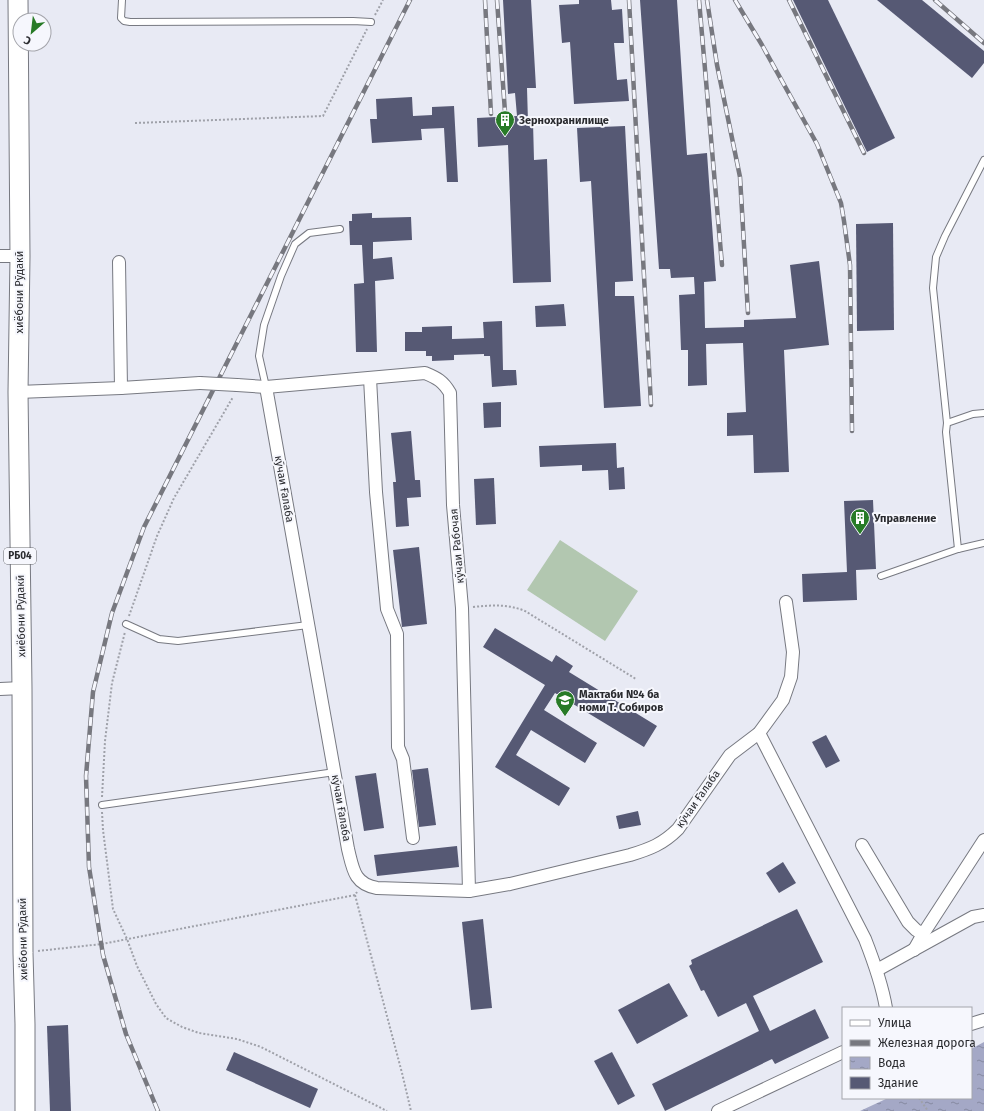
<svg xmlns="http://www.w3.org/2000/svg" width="984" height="1111" viewBox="0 0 984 1111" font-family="'Fira Sans',sans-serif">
<defs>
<pattern id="water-ripples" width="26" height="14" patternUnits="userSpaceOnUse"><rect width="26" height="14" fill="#a4a8c6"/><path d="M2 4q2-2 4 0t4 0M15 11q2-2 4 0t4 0" fill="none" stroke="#8689a1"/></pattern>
</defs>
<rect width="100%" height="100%" fill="#e8eaf4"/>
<polygon fill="#b2c7b0" points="560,540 638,591 605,641 527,590"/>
<polygon fill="url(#water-ripples)" points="984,1042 984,1111 860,1111 888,1098 971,1098 971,1049"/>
<g fill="#565974">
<polygon points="503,0 531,0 536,88 527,88 528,122 533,122 534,160 547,159 551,282 513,283 508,145 478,147 477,118 517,116 515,93 508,94"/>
<polygon points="579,0 611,0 612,10 622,9 624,43 614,43 617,80 627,79 629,101 574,104 570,42 562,43 559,5 579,4"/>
<polygon points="640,0 677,0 687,155 707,153 716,281 704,282 705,328 744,327 744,320 796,318 790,265 819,261 829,345 784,350 789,472 754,473 753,435 727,436 727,413 746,412 743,343 706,344 707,385 688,386 688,350 681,350 679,295 695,294 694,277 671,278 670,269 659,269"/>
<polygon points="793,0 828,0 895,138 867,152"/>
<polygon points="877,0 922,0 984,51 984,63 972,78"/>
<polygon points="412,97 413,116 432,115 432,107 454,106 458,182 447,182 444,128 421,129 422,140 372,143 370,119 377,119 376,99"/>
<polygon points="625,126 633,281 615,282 615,296 634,296 641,406 604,408 591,181 580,182 577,128"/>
<polygon points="372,213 372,218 411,217 412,240 373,242 373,259 392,257 394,279 375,281 377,352 356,352 354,284 364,283 362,245 350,245 349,221 352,221 352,214"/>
<polygon points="893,223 894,330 857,331 856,224"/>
<polygon points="564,304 566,326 536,327 535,306"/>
<polygon points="502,321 503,370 516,370 517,385 492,387 490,356 484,356 484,354 454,355 454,360 432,361 432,356 426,356 426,351 405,351 405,332 422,332 422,327 452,326 452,339 484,338 483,322"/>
<polygon points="501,402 501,427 484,428 483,403"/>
<polygon points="411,431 415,480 420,480 421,497 407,498 409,526 396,527 393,482 396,482 391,433"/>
<polygon points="616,443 617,468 624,467 625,489 609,490 608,470 582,471 582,465 540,467 539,446"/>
<polygon points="494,478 496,524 476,525 474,479"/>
<polygon points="873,500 876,569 856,570 857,600 803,602 802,574 847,572 844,501"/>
<polygon points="419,547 427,624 402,627 393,550"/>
<polygon points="495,628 552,662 556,655 573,666 569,672 657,726 644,747 555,693 544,710 597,743 585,763 531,730 516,755 570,788 559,806 495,767 545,685 483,647"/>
<polygon points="826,735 840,761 826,768 812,742"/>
<polygon points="428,768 436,825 419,827 412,770"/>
<polygon points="376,773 384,828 364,831 355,776"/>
<polygon points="638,811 641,825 619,829 616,816"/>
<polygon points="457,846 459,867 377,876 374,855"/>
<polygon points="783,862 796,883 779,893 766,873"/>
<polygon points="797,909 823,962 753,996 770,1031 815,1009 829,1038 775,1064 772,1059 665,1111 652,1084 759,1031 746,1003 718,1017 704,990 701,991 689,966 692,964 691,960"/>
<polygon points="483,919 492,1008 471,1010 462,922"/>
<polygon points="669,983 688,1016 637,1044 618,1010"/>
<polygon points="68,1025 71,1111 50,1111 47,1026"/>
<polygon points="234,1052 318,1089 310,1108 226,1070"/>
<polygon points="612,1052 635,1096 618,1105 594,1061"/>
</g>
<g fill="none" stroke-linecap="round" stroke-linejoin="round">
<g stroke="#777981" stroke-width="8">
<g id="lane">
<polyline points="122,0 121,18 124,21 130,22 353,21 371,22"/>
<polyline points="266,387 259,356 264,325 281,276 295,244 309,233 340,229"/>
<polyline points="947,423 933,288 936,257 945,236 984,160"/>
<polyline points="958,549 946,432 947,423 973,414 984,413"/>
<polyline points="881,576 958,549 984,543"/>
<polyline points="126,624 159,639 178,641 308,625"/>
<polyline points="102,805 335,772"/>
</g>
</g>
<g stroke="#777981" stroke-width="14">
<g id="street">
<polyline points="0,256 20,256"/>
<polyline points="119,262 121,388"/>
<polyline points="370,378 376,492 387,609 397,634 398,747 403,759 413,838"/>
<path d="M237 385 266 387 348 849C353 869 354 884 377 888L469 891 510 884 630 855C650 849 663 844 678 829L730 755 759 733 783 700 791 677 793 652 786 602"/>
<path d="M266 387 425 373C437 378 443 381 450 393L453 505 462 608 469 891"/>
<polyline points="18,392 121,388 200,383"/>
<polyline points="0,689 22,688"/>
<path d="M759 733 865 939C874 962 882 984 886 1008"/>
<polyline points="862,845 908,922 916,930 923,934"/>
<polyline points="914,950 923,934 984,840"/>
<polyline points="877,970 973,917 984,915"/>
<polyline points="971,1024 984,1020"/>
<polyline points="718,1111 843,1052"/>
</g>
</g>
<g stroke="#777981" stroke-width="21">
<polyline id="primary" points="18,0 20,256 18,392 22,688 23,953 25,1024 25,1111"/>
</g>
<g stroke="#9fa1a9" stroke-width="2" stroke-dasharray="2 2" stroke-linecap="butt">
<polyline points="375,15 383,0"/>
<polyline points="135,123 323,116 367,29"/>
<path d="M473 607C492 605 508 604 525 611L636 679"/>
<polyline points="129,616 157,536 174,498 233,397"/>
<polyline points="102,797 105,741 112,683 125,632"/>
<polyline points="102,812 103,830 113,909 127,939 137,966 156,1004 166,1018 182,1027 199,1033 237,1039 261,1047 387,1111"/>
<polyline points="355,895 402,1073 411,1111"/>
<polyline points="38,951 102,944 355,895 357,892"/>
<polyline points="919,1098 928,1111"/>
</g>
<use href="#lane" stroke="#fff" stroke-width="6"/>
<use href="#street" stroke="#fff" stroke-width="12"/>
<use href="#primary" stroke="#fff" stroke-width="19"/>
<g stroke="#77787f" stroke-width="4.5">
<g id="rail">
<polyline points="485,0 491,114"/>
<polyline points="497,0 505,112"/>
<polyline points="629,0 651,405"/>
<polyline points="699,0 722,265"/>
<polyline points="707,0 717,65 740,177 748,313"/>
<polyline points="735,0 762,45 817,144 841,203 844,221 850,265 852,431"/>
<polyline points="789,0 864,153"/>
<polyline points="935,0 984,43"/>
<polyline points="158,1111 126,1034 103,955 89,867 86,776 93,692 112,613 144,527 410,0"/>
</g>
</g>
<use href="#rail" stroke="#f6f7fd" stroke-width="3" stroke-dasharray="9" stroke-linecap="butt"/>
<g stroke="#777981" stroke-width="14" stroke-linecap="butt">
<polyline id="street-bridge" points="200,383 237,385"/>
</g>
<use href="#street-bridge" stroke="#fff" stroke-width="12"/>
</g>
<defs>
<g id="building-pin" transform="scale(1)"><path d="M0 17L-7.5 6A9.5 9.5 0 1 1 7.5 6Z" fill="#287b27" stroke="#f6f7fd"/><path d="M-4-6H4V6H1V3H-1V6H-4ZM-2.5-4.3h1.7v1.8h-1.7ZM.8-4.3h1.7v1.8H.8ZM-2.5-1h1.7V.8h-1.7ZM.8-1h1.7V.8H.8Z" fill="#fff"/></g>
<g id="school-pin" transform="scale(1)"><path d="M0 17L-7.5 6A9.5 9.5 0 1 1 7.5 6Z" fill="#287b27" stroke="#f6f7fd"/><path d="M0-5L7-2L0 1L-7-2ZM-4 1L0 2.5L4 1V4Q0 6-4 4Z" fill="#fff"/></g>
</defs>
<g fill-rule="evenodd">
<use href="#building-pin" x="505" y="120"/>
<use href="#building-pin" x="860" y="518"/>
<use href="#school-pin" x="565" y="700"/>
</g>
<g text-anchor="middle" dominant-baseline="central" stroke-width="4" stroke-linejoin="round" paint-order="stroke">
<rect fill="#f6f7fd" stroke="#67686d" stroke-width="1" x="4" y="548" width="32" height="16" rx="3"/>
<g font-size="10" font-weight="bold" fill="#2a2b2f">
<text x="20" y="556">РБ04</text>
</g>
<g font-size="11" font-weight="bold" fill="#2a2b2f" stroke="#f6f7fd" text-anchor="start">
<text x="519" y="120">Зернохранилище</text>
<text x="874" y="518">Управление</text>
<text x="579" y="694">Мактаби №4 ба<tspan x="579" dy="13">номи Т. Собиров</tspan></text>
</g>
<g font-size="11" fill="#2a2b2f" stroke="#f6f7fd">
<text transform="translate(19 292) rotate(-90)">хиёбони Рӯдакӣ</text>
<text transform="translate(284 489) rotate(80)">кӯчаи Ғалаба</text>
<text transform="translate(457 546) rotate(-95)">кӯчаи Рабочая</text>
<text transform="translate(21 616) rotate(-91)">хиёбони Рӯдакӣ</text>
<text transform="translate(698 799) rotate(-55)">кӯчаи Ғалаба</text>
<text transform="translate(341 808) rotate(80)">кӯчаи Ғалаба</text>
<text transform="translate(23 939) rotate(-91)">хиёбони Рӯдакӣ</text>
</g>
</g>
<rect x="842" y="1007" width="130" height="92" fill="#f6f7fd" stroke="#a4a5ab"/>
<rect x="850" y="1020" width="20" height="6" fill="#ffffff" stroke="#a4a5ab"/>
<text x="878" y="1027" font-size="12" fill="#2a2b2f">Улица</text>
<rect x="850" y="1040" width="20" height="6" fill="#77787f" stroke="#a4a5ab"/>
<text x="878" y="1047" font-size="12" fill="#2a2b2f">Железная дорога</text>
<rect x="850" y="1057" width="20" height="12" fill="url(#water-ripples)" stroke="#a4a5ab"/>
<text x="878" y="1067" font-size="12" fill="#2a2b2f">Вода</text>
<rect x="850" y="1077" width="20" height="12" fill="#565974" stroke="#a4a5ab"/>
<text x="878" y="1087" font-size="12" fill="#2a2b2f">Здание</text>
<g transform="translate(32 32) rotate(208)"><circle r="19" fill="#f6f7fd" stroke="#a4a5ab"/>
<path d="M0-3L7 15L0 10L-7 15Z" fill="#287b27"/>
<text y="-6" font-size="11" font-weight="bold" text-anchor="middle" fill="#2a2b2f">С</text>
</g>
</svg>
